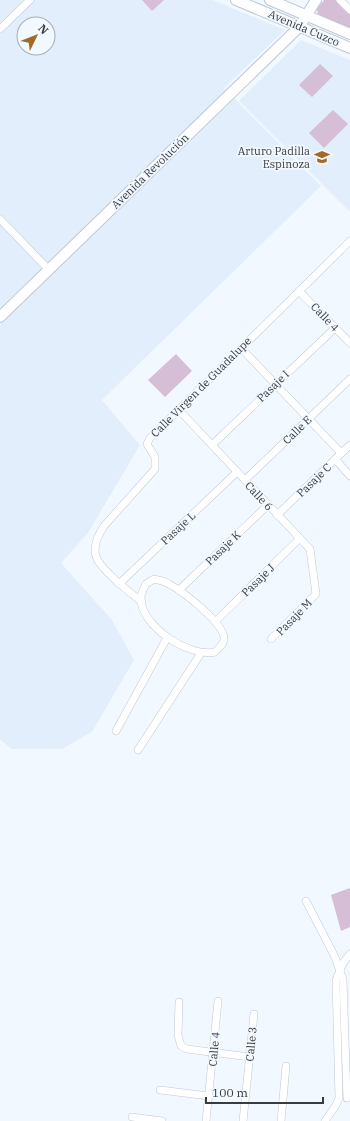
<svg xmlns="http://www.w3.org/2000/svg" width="350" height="1121" viewBox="0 0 350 1121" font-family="'IBM Plex Serif',serif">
<rect width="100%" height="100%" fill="#f2f8ff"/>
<g fill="#e3eefd" fill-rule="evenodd">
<path d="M0 0H213L285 30 224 88 321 186 102 400 140 445 88 533 61 563 112 620 134 660 92 732 62 749H12L0 740ZM24 24H48V48H24Z"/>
<polygon points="301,40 350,60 350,212 239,101"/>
</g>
<g fill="#d5bed6">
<polygon points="142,0 164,0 152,11"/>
<polygon points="324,0 336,0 350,12 350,29 318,16 317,9"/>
<polygon points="320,64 333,76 312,97 299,85"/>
<polygon points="333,110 348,124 324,148 309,133"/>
<polygon points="176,354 192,371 165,397 148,380"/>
<polygon points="350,888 350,927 341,931 331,895"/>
</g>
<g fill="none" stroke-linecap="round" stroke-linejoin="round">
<g stroke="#bfc8d4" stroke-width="8">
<g id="street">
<polyline points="340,0 350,10"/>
<polyline points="0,29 30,0"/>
<polyline points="0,219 48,269"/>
<polyline points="299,291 350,343"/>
<polyline points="241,348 341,453"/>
<polyline points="178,409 310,549 316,594 271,639"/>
<polyline points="212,445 335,328"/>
<polyline points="335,459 350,476"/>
<polyline points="245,480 350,379"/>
<polyline points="277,515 350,445"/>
<path d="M154 579C159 580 165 581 169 584 182 591 226 624 224 640 223 645 219 648 215 652 190 658 140 626 141 598 141 593 144 588 146 584Z"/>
<polyline points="119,584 237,472"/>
<polyline points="179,590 268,505"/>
<path d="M142 602C130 593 103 571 97 559 92 548 98 535 104 526L155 469V457L147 444 150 438 350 241"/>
<polyline points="216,621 299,539"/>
<polyline points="116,731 167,638"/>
<polyline points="138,750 201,653"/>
<polyline points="306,901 335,957 343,980 347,1098"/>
<polyline points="179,1002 178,1035 181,1046 187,1049 250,1057"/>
<polyline points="160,1090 209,1096"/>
<polyline points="132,1117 162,1121"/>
<polyline points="206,1121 218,1001"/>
<polyline points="243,1121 254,1014"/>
<polyline points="281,1121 286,1066"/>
<polyline points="325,1121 336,1105 339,1098 336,980 343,963 350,954"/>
</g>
</g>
<g stroke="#bfc8d4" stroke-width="12">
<g id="secondary">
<polyline points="236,0 350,48"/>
<polyline points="270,0 350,34"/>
<polyline points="0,317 291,35 300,26 316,0"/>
</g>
</g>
<use href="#street" stroke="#fff" stroke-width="7"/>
<use href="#secondary" stroke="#fff" stroke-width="10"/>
</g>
<defs>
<g id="school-bare" transform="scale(1.2)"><path d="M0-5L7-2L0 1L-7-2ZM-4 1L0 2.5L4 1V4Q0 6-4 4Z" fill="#a16b25" stroke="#f2f8ff" stroke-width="2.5" paint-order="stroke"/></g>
</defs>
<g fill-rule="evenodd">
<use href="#school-bare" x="322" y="157"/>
</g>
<g text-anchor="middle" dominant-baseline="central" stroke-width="3.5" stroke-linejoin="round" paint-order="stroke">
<g font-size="11" fill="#383c41" stroke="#f2f8ff">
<text transform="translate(304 28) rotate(23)">Avenida Cuzco</text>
<text transform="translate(150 171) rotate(-44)">Avenida Revolución</text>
<text transform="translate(325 317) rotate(46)">Calle 4</text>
<text transform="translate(273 386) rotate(-44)">Pasaje I</text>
<text transform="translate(201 387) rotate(-45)">Calle Virgen de Guadalupe</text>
<text transform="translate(297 430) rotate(-44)">Calle E</text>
<text transform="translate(314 480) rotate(-44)">Pasaje C</text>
<text transform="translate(259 496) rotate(47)">Calle 6</text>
<text transform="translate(178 528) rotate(-43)">Pasaje L</text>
<text transform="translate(223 548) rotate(-44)">Pasaje K</text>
<text transform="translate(258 580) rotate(-45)">Pasaje J</text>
<text transform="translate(294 617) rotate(-46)">Pasaje M</text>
<text transform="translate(251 1044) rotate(-85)">Calle 3</text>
<text transform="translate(214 1049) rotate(-85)">Calle 4</text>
</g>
<g font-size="11" fill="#383c41" stroke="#f2f8ff" text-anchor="end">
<text x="310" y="151">Arturo Padilla<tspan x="310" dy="13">Espinoza</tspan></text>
</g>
</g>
<g transform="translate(36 36) rotate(47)"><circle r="19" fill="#f2f8ff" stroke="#a8adb3"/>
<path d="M0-3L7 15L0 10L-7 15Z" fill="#a16b25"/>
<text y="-6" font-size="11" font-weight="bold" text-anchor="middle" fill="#383c41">N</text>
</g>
<path d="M206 1097v6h117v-6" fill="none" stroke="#383c41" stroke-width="2"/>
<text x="212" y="1097" font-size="12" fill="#383c41" stroke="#f2f8ff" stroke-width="3" paint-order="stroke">100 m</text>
</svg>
